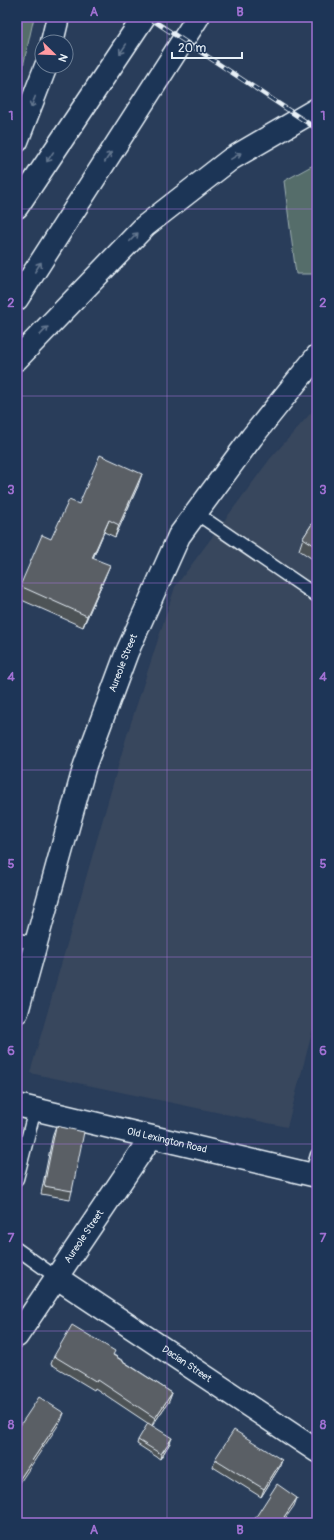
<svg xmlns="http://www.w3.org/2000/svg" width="334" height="1540" viewBox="0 0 334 1540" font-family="Pangolin,sans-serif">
<rect width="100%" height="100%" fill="#293d5a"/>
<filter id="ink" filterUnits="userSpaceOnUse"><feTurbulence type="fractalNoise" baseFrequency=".025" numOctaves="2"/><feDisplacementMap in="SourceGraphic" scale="8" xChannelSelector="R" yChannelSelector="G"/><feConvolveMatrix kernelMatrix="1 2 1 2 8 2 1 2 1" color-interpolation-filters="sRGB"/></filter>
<g filter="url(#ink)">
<polygon fill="#38475d" points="317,406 317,1014 287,1127 30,1073 127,735 175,587 270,459"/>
<g fill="#546d6a" stroke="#9eafb1">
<polygon points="17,17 34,17 20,80 17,85"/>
<polygon points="317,163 317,274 296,274 284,181"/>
</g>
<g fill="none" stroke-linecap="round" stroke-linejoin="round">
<g stroke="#e8f1f8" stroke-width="15">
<g id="service">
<polyline points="196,513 317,596"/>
<polyline points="17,940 37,943"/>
<polyline points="311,1175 317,1155"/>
<polyline points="17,1179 35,1109"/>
<polyline points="17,1249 56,1277"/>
</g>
</g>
<g stroke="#e8f1f8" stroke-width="25">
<g id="minor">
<path id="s1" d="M17 1012 85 765 127 652 179 536 252 437 317 356"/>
<path id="s2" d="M56 1277 317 1451"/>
<path id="s3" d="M17 1336 151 1137"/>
</g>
</g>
<g stroke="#e8f1f8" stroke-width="25">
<g id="secondary">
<path id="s4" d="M17 1105 317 1176"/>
</g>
</g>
<g stroke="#e8f1f8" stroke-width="25">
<g id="motorway">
<polyline points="52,42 58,17"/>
<polyline points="17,141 46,66"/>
<polyline points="17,207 144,17"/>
<polyline points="17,299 198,17"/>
<polyline points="17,359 145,226 231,159 317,109"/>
</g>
</g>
<use href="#service" stroke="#1d3557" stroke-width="12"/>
<use href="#minor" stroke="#1d3557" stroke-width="22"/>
<use href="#secondary" stroke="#1d3557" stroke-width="22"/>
<use href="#motorway" stroke="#1d3557" stroke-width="22"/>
<g stroke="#e8f1f8" stroke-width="4.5">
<polyline id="rail" points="148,17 317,129"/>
</g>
<use href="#rail" stroke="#1d3557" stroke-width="3" stroke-dasharray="9" stroke-linecap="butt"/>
</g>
<g fill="#4d5257" stroke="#e8f1f8">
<polygon points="138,486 115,537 104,532 93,558 105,577 83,627 17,598 17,593 20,586 51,539"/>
<polygon points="317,516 317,562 299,550 303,538"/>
<polygon points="56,1126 72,1191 70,1199 41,1194 53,1134"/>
<polygon points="114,1355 172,1393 169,1401 152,1426 95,1388 94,1390 51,1364 54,1356"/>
<polygon points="138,1440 170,1443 160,1459 137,1444"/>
<polygon points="215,1459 282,1460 279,1468 261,1497 213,1467"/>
</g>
<g fill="#3f4247" stroke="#e8f1f8">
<polygon points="142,474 138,486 115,537 119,525"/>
<polygon points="109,520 104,532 88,570 92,558"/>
<polygon points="110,565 105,577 83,627 87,616"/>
<polygon points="172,1393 169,1401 152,1426 155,1418"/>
<polygon points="64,1413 61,1421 17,1487 17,1483"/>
<polygon points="172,1438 170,1443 160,1459 161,1454"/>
<polygon points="282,1460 279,1468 261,1497 264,1489"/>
<polygon points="297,1498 294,1506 282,1523 284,1517"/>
</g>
<g fill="#5a5f65" stroke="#e8f1f8">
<polygon points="100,455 142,474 119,525 109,520 92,558 110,565 87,616 20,586 42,535 51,539 69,500 79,504"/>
<polygon points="317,516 317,547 303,538"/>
<polygon points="56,1126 84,1132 72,1191 44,1186"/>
<polygon points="72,1325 115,1351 113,1355 172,1393 155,1418 98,1380 97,1382 54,1356"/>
<polygon points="39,1397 64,1413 17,1483 17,1430"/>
<polygon points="148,1423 172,1438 161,1454 138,1440"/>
<polygon points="234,1430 282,1460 264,1489 215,1459"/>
<polygon points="277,1484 297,1498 284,1517 290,1521 289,1523 252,1523"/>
</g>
<defs><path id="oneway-shaft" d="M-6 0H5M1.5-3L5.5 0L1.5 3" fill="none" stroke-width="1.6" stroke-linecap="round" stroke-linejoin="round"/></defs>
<g stroke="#64778f">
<use href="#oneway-shaft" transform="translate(123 49) rotate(124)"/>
<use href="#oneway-shaft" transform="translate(33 102) rotate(112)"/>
<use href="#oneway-shaft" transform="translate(236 156) rotate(-31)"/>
<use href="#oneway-shaft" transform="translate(50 157) rotate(124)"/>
<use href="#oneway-shaft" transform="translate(108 157) rotate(-57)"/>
<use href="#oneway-shaft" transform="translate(134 237) rotate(-46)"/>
<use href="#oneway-shaft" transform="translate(38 267) rotate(-57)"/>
<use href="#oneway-shaft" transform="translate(44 331) rotate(-46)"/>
</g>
</g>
<path fill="none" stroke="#a171d3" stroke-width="1" stroke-opacity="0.55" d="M167 17V1523M17 209H317M17 396H317M17 583H317M17 770H317M17 957H317M17 1144H317M17 1331H317"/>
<g text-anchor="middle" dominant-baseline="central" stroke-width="3" stroke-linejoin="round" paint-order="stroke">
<g font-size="10" fill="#e8f1f8" stroke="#1d3557">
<text stroke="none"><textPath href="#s1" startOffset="365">Aureole Street</textPath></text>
<text stroke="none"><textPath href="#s4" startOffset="154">Old Lexington Road</textPath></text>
<text stroke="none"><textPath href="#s3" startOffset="120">Aureole Street</textPath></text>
<text stroke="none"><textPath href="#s2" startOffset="157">Dacian Street</textPath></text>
</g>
</g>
<rect width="334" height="1540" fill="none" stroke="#1d3557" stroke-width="44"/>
<g transform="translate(54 54) rotate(113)"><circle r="19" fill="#1d3557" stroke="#6e8097"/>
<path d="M0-3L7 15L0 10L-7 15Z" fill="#ff9aa2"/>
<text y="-6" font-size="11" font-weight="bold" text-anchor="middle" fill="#e8f1f8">N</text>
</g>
<path d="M172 52v6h70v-6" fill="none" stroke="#e8f1f8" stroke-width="2"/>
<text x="178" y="52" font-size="12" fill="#e8f1f8" stroke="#1d3557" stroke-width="3" paint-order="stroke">20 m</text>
<rect x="22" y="22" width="290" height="1496" fill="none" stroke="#a171d3" stroke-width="1.5"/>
<g font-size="13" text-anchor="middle" font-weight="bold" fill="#a171d3">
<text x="94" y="16">A</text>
<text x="240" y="16">B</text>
<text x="11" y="120">1</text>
<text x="323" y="120">1</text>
<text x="11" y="307">2</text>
<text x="323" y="307">2</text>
<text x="11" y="494">3</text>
<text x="323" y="494">3</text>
<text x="11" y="681">4</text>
<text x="323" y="681">4</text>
<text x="11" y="868">5</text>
<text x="323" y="868">5</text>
<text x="11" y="1055">6</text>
<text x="323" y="1055">6</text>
<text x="11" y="1242">7</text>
<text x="323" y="1242">7</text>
<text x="11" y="1429">8</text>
<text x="323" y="1429">8</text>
<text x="94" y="1534">A</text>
<text x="240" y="1534">B</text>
</g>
</svg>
